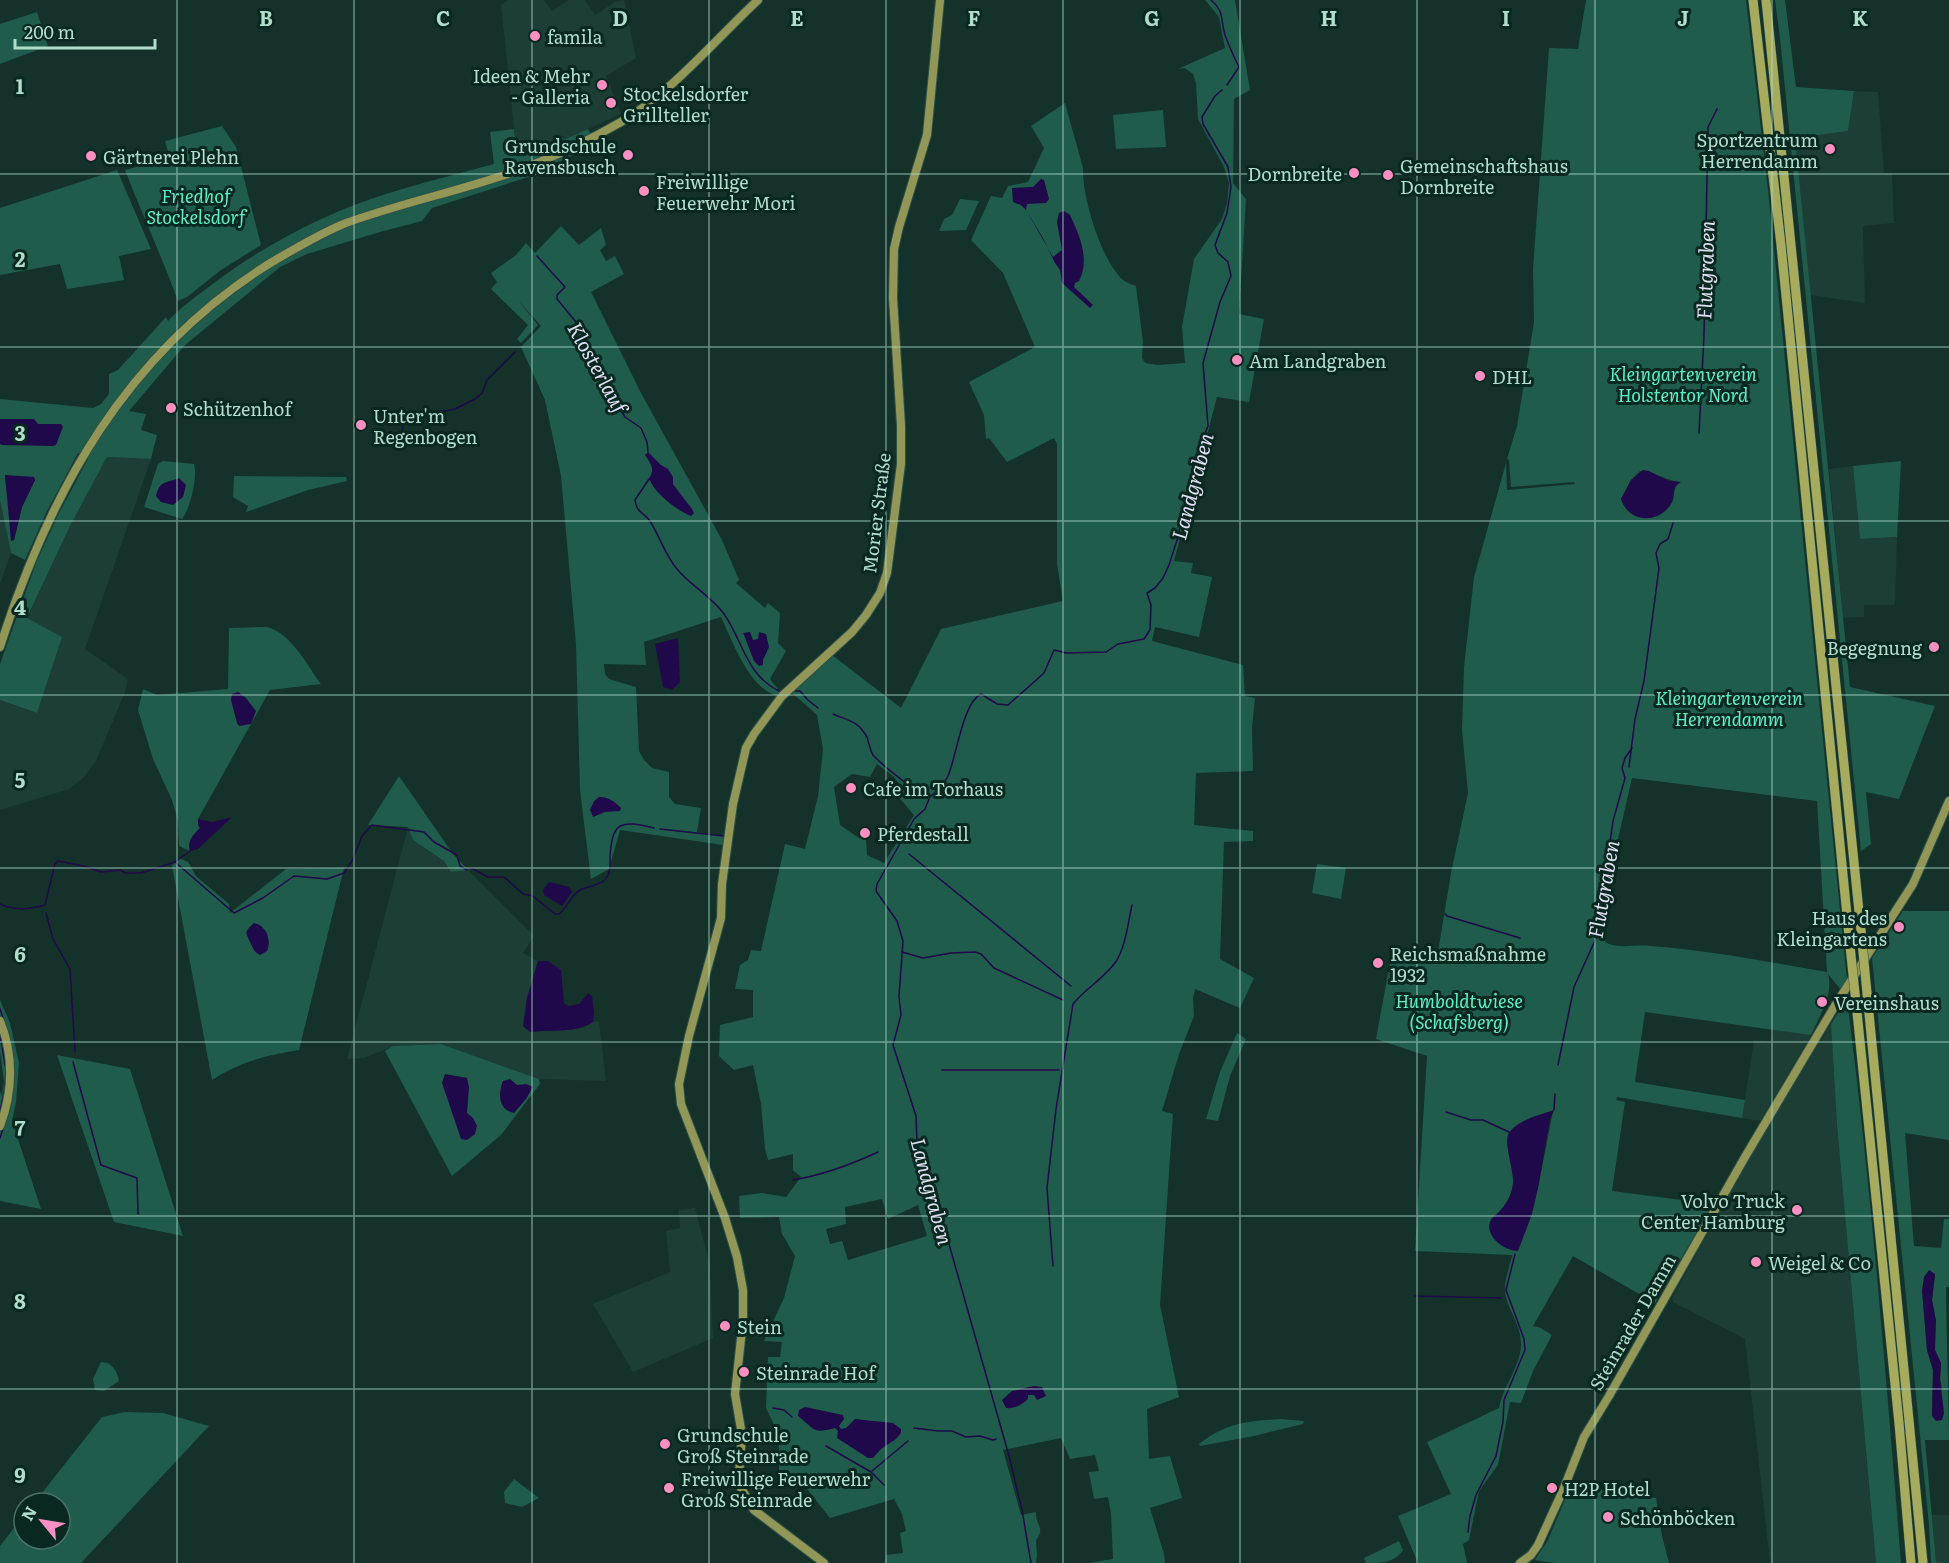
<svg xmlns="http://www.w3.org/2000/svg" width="1949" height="1563" viewBox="0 0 1949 1563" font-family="Literata,serif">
<rect width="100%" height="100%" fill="#143229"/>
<g fill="#1c3e34">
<polygon points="508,0 544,0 552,11 569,0 585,0 595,15 615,2 624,0 636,58 606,76 621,114 561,141 516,147 501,5"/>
<polygon points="1854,91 1878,92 1884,173 1892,174 1894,223 1863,226 1865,303 1810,295 1795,137 1848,131"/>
<polygon points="107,457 151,459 85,649 128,679 125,692 96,761 84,777 69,789 0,810 0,700 36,713 27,619 70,526"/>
<polygon points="1853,466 1860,539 1897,537 1895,605 1864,605 1864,617 1843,618 1829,469"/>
<polygon points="0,500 11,553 0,584"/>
<polygon points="408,827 413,840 444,861 451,872 468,870 534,936 523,953 538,961 527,998 531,1032 583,1028 593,1022 599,1021 606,1081 539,1079 441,1044 394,1046 364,1058 347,1059"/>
<polygon points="1831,1024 1837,1125 1876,1563 1770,1563 1745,1339 1673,1302 1672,1298 1757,1144"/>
<polygon points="1773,1029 1811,1035 1760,1121 1742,1118 1754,1040 1771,1042"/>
<polygon points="695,1208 710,1265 713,1338 633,1372 593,1304 670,1272 666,1231 680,1228 679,1210"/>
<polygon points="1932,1515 1949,1515 1949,1562 1936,1562"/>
</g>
<g fill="#1f5c4b" fill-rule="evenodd">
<path d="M1205 0H1235L1250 90 1234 99 1233 183 1246 199 1239 314 1264 319 1249 402 1217 397 1174 561 1193 563 1191 573 1212 577 1199 637 1155 627 1152 641 1243 665 1245 696 1255 698 1252 728 1253 771 1196 773 1194 825 1253 831V841L1224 842 1220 959 1254 978 1240 1008 1195 989 1193 998 1194 1016 1179 1054 1162 1111 1173 1114 1160 1305 1179 1397 1147 1409 1149 1459 1170 1456 1182 1498 1150 1508 1164 1554 1165 1563H1088L1113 1559 1111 1513 1108 1497 1094 1499 1089 1472 1099 1471 1095 1455 1070 1459 1061 1438 1003 1450 1021 1515 1036 1512C1035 1526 1046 1527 1036 1540L1037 1555 1036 1563H885L886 1555 903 1553 900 1533 906 1531 902 1514 894 1499 830 1518 804 1485 779 1471V1435L766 1408 768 1357H780L782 1342 764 1341 784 1298 795 1256 782 1234 779 1217 740 1218 739 1196 762 1193 786 1197 801 1177 793 1170V1154L768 1160 765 1149 761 1104 753 1065 734 1070 719 1056 720 1025 753 1017V990L735 989 740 965 748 960 751 950 761 951 785 844 805 849 818 796 823 749 817 715 791 692 832 655 901 708 941 629 1063 601 1057 564V444L1054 438 1007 462 989 438 986 439 984 415 969 382 1035 347 1003 273 971 240 991 196 1002 198 1008 186 1028 182 1044 148 1031 126 1065 103 1083 168C1082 197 1101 260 1123 280 1127 283 1132 284 1136 286L1143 342 1142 358 1145 363 1158 365 1185 363 1182 327 1194 259 1222 219 1227 203 1229 183 1224 167 1198 119 1196 83 1193 74 1185 68 1178 69 1225 48 1219 17ZM877 764 893 776 900 785 896 794 914 815 884 863 867 855 866 839 859 838 840 825 834 787 852 774 870 777ZM882 1199 888 1219 918 1205 927 1236 848 1260 842 1241 830 1244 826 1229 846 1224 845 1207Z"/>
<path d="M1586 0H1746L1768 190 1847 980 1841 990 1828 974C1834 994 1819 1017 1811 1035L1645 1012 1635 1082 1745 1100 1742 1118 1617 1097 1616 1100 1625 1102 1612 1191 1713 1204 1655 1303 1573 1256 1533 1326 1541 1328 1552 1335 1533 1371 1521 1403 1510 1402 1498 1465 1479 1491 1469 1540 1463 1544 1467 1563H1418L1398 1516 1451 1494 1427 1442 1499 1408C1503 1387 1520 1366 1521 1346 1522 1328 1510 1313 1506 1297 1502 1283 1510 1268 1512 1255L1415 1251 1427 1056 1376 1039 1391 957 1436 964 1451 873 1468 793 1462 730 1464 667 1474 577 1506 463 1507 490 1575 484 1574 482 1511 487 1509 460 1507 459 1517 426 1534 322 1533 269 1549 48 1578 49ZM1640 471C1651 471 1666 480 1680 482 1673 488 1675 492 1673 500 1668 514 1650 522 1637 516 1629 513 1623 507 1621 499L1631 480ZM1632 778 1817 801 1827 972C1768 962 1709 950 1650 946 1634 944 1619 950 1605 942L1603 917 1613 861ZM1553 1111 1538 1188 1524 1234 1491 1219C1520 1197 1515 1173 1507 1143Z"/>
<polygon points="1775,0 1785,0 1796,87 1854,91 1848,131 1795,138 1850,687 1935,706 1899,799 1866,792 1871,844 1861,851 1780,38"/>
<polygon points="37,12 48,46 0,64 0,24"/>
<polygon points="1163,110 1166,147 1116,149 1113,115"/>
<path d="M222 126 236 147 261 245 221 270 187 297 178 301C162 257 142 214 125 170L170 158 165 141Z"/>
<path d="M514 129 516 147 561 141 588 129 595 143 541 173 432 208 422 221 380 232 307 254 280 267 185 345 129 411 146 414 141 430 157 435 151 459 107 457 70 526 27 618 62 637 37 713 0 700V664L36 563 58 515 88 459 78 453 47 511 25 560 11 553 0 500V399L93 408 101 404 109 394V374L118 370 166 317 168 321C182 306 198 295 214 283 256 251 304 225 354 205 399 188 447 177 494 164L490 132ZM5 476 35 480 22 507 14 540Z"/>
<polygon points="117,170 151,249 119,256 124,280 67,289 60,264 0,275 0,208"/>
<polygon points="960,199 979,201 966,230 939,231 944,219 952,215"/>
<path d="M561 226 579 245 601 228 606 245 600 250 606 261 615 256 624 274 591 292 641 393 722 540 739 580 736 583 765 608 768 603 780 613 778 643 786 651 770 679 781 693 778 696C749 689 733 642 721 617L644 642 646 665 604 664 605 674 609 679 636 687 639 751 644 760 652 768 669 772V797L675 804 701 808 697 832 724 836 723 845 620 830 609 869 591 879 580 790 576 644 561 476 545 400 521 347 541 326 518 300 538 325 521 343 517 339 528 325 491 289 497 282 491 273 516 255 526 243 535 253Z"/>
<path d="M163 461 194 464C198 477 190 509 182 519L144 507 158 464Z"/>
<polygon points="1901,461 1897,537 1860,539 1853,466"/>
<polygon points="234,476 346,477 347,481 308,490 246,512 248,506 233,497"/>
<path d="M267 627C291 633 307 665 321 684L270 690 198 819V825L200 828C194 835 187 841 190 851L179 846 178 821 172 800 153 759 138 710 143 689 157 695 228 689 229 628Z"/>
<polygon points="399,776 453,854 468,870 451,872 444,861 413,840 408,827 368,825"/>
<path d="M179 858 188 862 196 876 229 904 230 913 286 869 344 868 299 1050C267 1055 239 1062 212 1080L172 866Z"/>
<polygon points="1317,864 1346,868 1341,899 1312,893"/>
<path d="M1903 911H1949V1140L1905 1133 1914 1246 1941 1248 1944 1219H1949V1287H1946C1946 1338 1949 1389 1949 1440H1925L1936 1562 1949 1563H1931L1929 1525 1872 958ZM1935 1274 1932 1301 1936 1321 1934 1338 1935 1350 1941 1363 1940 1379 1942 1388 1932 1416 1933 1370 1927 1350 1922 1290Z"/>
<path d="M1847 999C1871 1187 1886 1375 1901 1563H1876L1837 1125 1831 1024Z"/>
<polygon points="0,1000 10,1023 19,1063 16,1102 12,1121 41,1209 0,1201 0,1091 2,1096 4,1082 0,1051"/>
<polygon points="1237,1033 1246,1039 1230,1076 1218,1121 1206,1119 1220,1072"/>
<polygon points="441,1044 539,1079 540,1084 501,1135 452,1176 385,1051 393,1046"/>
<polygon points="57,1055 130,1069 183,1236 114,1222"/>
<path d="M101 1362C112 1362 117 1371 119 1381L104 1391 95 1390 93 1379Z"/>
<polygon points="125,1412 163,1413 209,1426 81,1563 0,1563 0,1546 24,1515 24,1539 60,1539 60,1503 34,1503 102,1417"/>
<path d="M1281 1419 1304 1421 1303 1424 1254 1436 1200 1446 1199 1444C1226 1423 1248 1421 1281 1419Z"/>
<polygon points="514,1479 539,1498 522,1507 505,1503 504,1492"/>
<polygon points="1571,1485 1656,1498 1662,1536 1669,1563 1554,1563 1535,1560 1548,1540"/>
<path d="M1399 1541 1403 1550C1395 1563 1381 1563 1366 1563L1364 1558Z"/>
</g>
<g fill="#20094a">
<path d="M1041 179 1044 180 1049 199 1046 203 1027 204 1026 210 1053 257 1062 250 1057 222 1059 213 1064 211 1070 215C1080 236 1090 260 1079 281L1075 283 1074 287 1093 305 1090 308 1062 283 1060 270 1055 263 1043 238 1026 210 1021 205 1013 202 1012 188 1033 187Z"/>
<polygon points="0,419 34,419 38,424 61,424 63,427 56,445 53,446 2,445 0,444"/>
<path d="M648 452 661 465 668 469 673 477V484L692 509 694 513 691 516C676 510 654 493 649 478 656 469 650 463 645 455Z"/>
<path d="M1643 470 1649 471 1669 481 1681 482 1675 486C1673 493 1674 499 1670 505 1657 524 1629 523 1621 499L1631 480Z"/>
<polygon points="5,475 34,477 35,480 22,507 14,540 11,541"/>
<path d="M179 478 186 485 183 497 173 505 161 502 156 496C160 480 165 484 179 478Z"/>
<polygon points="750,632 753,640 758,639 759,632 766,634 769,647 763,660 763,665 759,666 754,661 744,635 743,633"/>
<polygon points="678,638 680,682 672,690 663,687 655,644"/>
<polygon points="238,692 246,698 256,711 251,724 239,726 237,723 231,700 232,694"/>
<path d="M599 797C609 797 614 801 621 808L620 811 605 812 593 817 590 810 594 801Z"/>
<path d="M228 818H231L198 849 190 851C187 840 193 835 200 828L198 825V819L212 822Z"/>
<polygon points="549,882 569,887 572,892 562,906 544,895 543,890"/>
<path d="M254 923C266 925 272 940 267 951L260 955C254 952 254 950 251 944 246 932 243 933 254 923Z"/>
<path d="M538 961H548L561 970 564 1003 568 1006 579 1004 588 993 592 996 594 1012 593 1022C575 1034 552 1029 530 1032L523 1026 527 998Z"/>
<polygon points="445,1074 467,1078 469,1087 467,1113 473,1118 477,1126 475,1134 467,1140 461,1139 442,1083"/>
<path d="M510 1079 517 1085 526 1084 533 1087 526 1099 514 1113C498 1110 498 1093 503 1081Z"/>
<path d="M1554 1110 1550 1119 1538 1188 1532 1214 1518 1251C1505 1251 1485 1237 1490 1222 1492 1217 1496 1215 1499 1212 1507 1203 1512 1195 1513 1183 1514 1170 1503 1142 1509 1133 1517 1120 1540 1115 1554 1110Z"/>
<polygon points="1929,1270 1935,1274 1932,1300 1936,1321 1935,1350 1941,1363 1940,1379 1944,1413 1942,1420 1936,1421 1932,1416 1933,1370 1927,1350 1922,1290 1924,1277"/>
<path d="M1034 1386 1042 1387 1046 1396 1037 1400 1034 1395H1028V1399C1022 1405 1014 1409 1006 1408L1002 1400 1012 1391Z"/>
<path d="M805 1407 843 1415 844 1419 839 1426 841 1429 846 1428 855 1419 893 1423 901 1429V1433L896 1439 881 1449 873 1458H868L837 1438 838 1431 835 1428C812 1434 816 1430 798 1416L799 1410Z"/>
</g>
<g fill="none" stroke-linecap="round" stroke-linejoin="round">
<g stroke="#20094a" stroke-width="1.5">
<path d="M1211 0C1225 12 1220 19 1225 35 1229 46 1234 57 1239 67L1227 85"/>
<polyline points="537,256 565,287 557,295 557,299 580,327 611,389 611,394 625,417 641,428 647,442 648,452"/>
<polyline points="1699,433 1704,335 1708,127 1717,109"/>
<polyline points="401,436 404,422 408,418 455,409 475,399 482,393 487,380 515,352"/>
<path d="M649 479 635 500C637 514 643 511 650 521 660 537 665 555 677 569 691 586 711 596 724 614 743 641 746 675 779 691"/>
<polyline points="795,691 800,691 808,700 818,708"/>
<path d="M833 714C849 721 857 720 867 737 869 743 870 750 873 755 884 767 915 791 929 798 936 792 944 785 948 776 956 758 963 702 981 694L997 704 1008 705 1044 673 1054 650 1066 653 1106 652 1118 644 1144 639 1150 630 1151 605 1147 593 1155 588 1163 578 1169 565 1177 540 1197 453 1208 426 1203 363 1220 302 1231 276 1228 262 1218 253 1215 245 1227 213 1231 187 1228 167 1203 124 1202 117 1215 96 1222 90"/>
<polyline points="1629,767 1635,719 1644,681 1659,568 1656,553 1660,544 1668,539 1673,523"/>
<polyline points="929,799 925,809 914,819 877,884 876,891 897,921 903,941 899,996 901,1015 893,1045 916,1116 917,1143 932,1184 1009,1456 1022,1510 1031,1563"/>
<polyline points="660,829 724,836"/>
<polyline points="909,854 1071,986"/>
<polyline points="175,862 234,913 263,898 294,876 327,879 344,873 352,861 362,836 372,825 424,832 434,842 457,855 460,866 467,870"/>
<path d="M471 868 488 877H504L523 894 533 896 555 914H559C568 907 570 896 580 890 589 886 604 885 608 875 611 870 610 863 610 857 612 821 621 820 654 828"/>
<path d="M0 904C14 911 31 909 45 905L55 864 58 861 84 866 101 872 120 870 126 873H141L175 862 190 851"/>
<polyline points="46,913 53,939 70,969 75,1051"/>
<polyline points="1445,914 1447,916 1520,938"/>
<polyline points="902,952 923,958 951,953 975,952 981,954 994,968 1063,1000"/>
<polyline points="0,1009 7,1029"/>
<polyline points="0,1034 5,1065"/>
<polyline points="73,1062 101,1165 137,1178 138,1214"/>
<polyline points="1558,1065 1574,987 1597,936 1613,821 1625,778 1622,768 1625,758 1632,748"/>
<polyline points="942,1070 1059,1070"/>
<polyline points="1554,1110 1555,1094"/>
<polyline points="0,1111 5,1089 6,1072"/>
<polyline points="1446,1112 1471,1120 1483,1120 1509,1132"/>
<polyline points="0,1138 8,1113"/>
<path d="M793 1180C823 1175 850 1165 878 1152"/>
<path d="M1053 1266 1047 1188 1056 1109 1073 1004C1085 989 1107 976 1117 960 1126 944 1128 923 1132 905"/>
<polyline points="1415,1296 1501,1298"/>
<polyline points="773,1408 784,1410 792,1417"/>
<polyline points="914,1428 938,1431 952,1431 966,1437 980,1436 993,1440 996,1439"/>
<polyline points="826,1446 871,1472 884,1485"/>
<polyline points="872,1471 908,1441"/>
<polyline points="1468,1532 1470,1516 1476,1495 1496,1456 1503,1422 1504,1400 1525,1350 1524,1339 1506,1290 1515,1254"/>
</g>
<g stroke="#305147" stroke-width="10">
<g id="major">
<path d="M0 647C50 490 128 350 272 262 296 248 321 233 346 223 404 202 464 190 522 169 556 156 590 140 621 122 669 95 717 38 758 0"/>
<path d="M0 1021C14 1055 13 1092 0 1126"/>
<polyline points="824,1563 754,1510 741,1488 739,1474 742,1435 735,1394 743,1320 743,1290 737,1257 725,1218 681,1104 679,1084 689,1036 721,918 722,884 733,804 746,748 754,734 782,696 852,632 866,615 880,593 887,573 901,464 901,426 893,298 894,249 899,227 927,135 940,0"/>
<polyline points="1520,1563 1531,1555 1538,1545 1564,1488 1584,1437 1609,1396 1745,1157 1836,1004 1913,884 1949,801"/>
</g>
</g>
<g stroke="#305147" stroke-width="10">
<g id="highway">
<polyline points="1753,0 1781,245 1850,946"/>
<polyline points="1766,0 1861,931"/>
<polyline points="1867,993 1923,1563"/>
<polyline points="1857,1012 1899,1423 1911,1563"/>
</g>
</g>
<use href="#major" stroke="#929657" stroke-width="8"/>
<use href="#highway" stroke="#a6ab5d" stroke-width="9"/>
<g stroke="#305147" stroke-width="10" stroke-linecap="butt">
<g id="highway-bridge">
<polyline points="1861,931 1867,993"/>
<polyline points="1850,946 1857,1012"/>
</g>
</g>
<use href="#highway-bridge" stroke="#a6ab5d" stroke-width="9"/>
</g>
<path fill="none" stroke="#b1ddcd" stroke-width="1.5" stroke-opacity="0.55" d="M177 0V1563M354 0V1563M532 0V1563M709 0V1563M886 0V1563M1063 0V1563M1240 0V1563M1417 0V1563M1595 0V1563M1772 0V1563M0 174H1949M0 347H1949M0 521H1949M0 695H1949M0 868H1949M0 1042H1949M0 1216H1949M0 1389H1949"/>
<g fill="#fc8fc2" stroke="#092820" stroke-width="2">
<circle cx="535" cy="36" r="6"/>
<circle cx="602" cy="85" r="6"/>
<circle cx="611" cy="103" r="6"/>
<circle cx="1830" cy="149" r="6"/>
<circle cx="628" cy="155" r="6"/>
<circle cx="91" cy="156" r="6"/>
<circle cx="1354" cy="173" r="6"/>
<circle cx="1388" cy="175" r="6"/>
<circle cx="644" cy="191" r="6"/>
<circle cx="1237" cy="360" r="6"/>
<circle cx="1480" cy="376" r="6"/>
<circle cx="171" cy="408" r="6"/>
<circle cx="361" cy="425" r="6"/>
<circle cx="1934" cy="647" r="6"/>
<circle cx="851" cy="788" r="6"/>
<circle cx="865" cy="833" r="6"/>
<circle cx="1899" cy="927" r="6"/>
<circle cx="1378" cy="963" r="6"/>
<circle cx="1822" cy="1002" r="6"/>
<circle cx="1797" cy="1210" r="6"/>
<circle cx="1756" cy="1262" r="6"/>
<circle cx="725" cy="1326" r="6"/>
<circle cx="744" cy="1372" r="6"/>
<circle cx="665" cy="1444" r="6"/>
<circle cx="669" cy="1488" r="6"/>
<circle cx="1552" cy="1488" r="6"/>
<circle cx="1608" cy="1517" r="6"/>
</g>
<g text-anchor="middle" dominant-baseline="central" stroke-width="6" stroke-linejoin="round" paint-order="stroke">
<g font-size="18" fill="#b1ddcd" stroke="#092820" text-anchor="start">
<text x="547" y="36">famila</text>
<text x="590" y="75" text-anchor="end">Ideen &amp; Mehr<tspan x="590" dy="21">- Galleria</tspan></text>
<text x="623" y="93">Stockelsdorfer<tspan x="623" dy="21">Grillteller</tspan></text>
<text x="1818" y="139" text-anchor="end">Sportzentrum<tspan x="1818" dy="21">Herrendamm</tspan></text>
<text x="616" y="145" text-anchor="end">Grundschule<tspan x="616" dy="21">Ravensbusch</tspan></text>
<text x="103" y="156">Gärtnerei Plehn</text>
<text x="1400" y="165">Gemeinschaftshaus<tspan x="1400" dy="21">Dornbreite</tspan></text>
<text x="1342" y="173" text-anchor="end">Dornbreite</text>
<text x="656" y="181">Freiwillige<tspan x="656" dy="21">Feuerwehr Mori</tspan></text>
<text x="1249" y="360">Am Landgraben</text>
<text x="1492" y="376">DHL</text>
<text x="183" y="408">Schützenhof</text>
<text x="373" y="415">Unter'm<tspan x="373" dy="21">Regenbogen</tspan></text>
<text x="1922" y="647" text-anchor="end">Begegnung</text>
<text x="863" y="788">Cafe im Torhaus</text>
<text x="877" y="833">Pferdestall</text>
<text x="1887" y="917" text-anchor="end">Haus des<tspan x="1887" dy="21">Kleingartens</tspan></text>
<text x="1390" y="953">Reichsmaßnahme<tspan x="1390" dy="21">1932</tspan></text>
<text x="1834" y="1002">Vereinshaus</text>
<text x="1785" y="1200" text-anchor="end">Volvo Truck<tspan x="1785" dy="21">Center Hamburg</tspan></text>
<text x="1768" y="1262">Weigel &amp; Co</text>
<text x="737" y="1326">Stein</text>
<text x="756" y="1372">Steinrade Hof</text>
<text x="677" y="1434">Grundschule<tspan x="677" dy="21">Groß Steinrade</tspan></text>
<text x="681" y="1478">Freiwillige Feuerwehr<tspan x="681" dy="21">Groß Steinrade</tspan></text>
<text x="1564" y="1488">H2P Hotel</text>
<text x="1620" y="1517">Schönböcken</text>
</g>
<g font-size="18" font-style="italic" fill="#5ef1c9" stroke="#092820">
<text x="196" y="195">Friedhof<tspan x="196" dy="21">Stockelsdorf</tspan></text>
<text x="1683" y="373">Kleingartenverein<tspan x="1683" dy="21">Holstentor Nord</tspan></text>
<text x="1729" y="697">Kleingartenverein<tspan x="1729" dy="21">Herrendamm</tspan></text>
<text x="1459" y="1000">Humboldtwiese<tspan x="1459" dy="21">(Schafsberg)</tspan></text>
</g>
<g font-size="18" fill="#b1ddcd" stroke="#092820">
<text transform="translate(876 513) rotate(-83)">Morier Straße</text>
<text transform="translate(1632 1322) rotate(-60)">Steinrader Damm</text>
</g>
<g font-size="20" font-style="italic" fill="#e1dff3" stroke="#092820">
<text transform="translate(1704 270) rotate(-88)">Flutgraben</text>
<text transform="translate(599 367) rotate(61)">Klosterlauf</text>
<text transform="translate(1191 486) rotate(-75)">Landgraben</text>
<text transform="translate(1602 889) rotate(-80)">Flutgraben</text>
<text transform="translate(933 1191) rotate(75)">Landgraben</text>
</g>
</g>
<g font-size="20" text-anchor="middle" font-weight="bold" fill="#b1ddcd" stroke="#092820" stroke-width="6" stroke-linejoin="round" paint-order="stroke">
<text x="266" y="26">B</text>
<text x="443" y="26">C</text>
<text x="620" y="26">D</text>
<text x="797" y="26">E</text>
<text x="974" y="26">F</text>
<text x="1152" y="26">G</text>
<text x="1329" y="26">H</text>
<text x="1506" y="26">I</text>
<text x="1683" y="26">J</text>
<text x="1860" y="26">K</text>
<text x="20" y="94">1</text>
<text x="20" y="267">2</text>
<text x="20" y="441">3</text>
<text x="20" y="615">4</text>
<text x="20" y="788">5</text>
<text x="20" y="962">6</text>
<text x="20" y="1136">7</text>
<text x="20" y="1309">8</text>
<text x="20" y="1483">9</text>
</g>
<g transform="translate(42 1521) rotate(300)"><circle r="28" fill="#092820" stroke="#4c7065" stroke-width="1.5"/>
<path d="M0-4.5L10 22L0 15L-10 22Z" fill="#fc8fc2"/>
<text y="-9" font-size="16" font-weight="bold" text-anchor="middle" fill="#b1ddcd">N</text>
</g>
<path d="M15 39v9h140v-9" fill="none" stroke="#b1ddcd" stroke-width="3"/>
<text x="24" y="39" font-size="18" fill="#b1ddcd" stroke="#092820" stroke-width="4.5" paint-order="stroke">200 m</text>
</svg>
